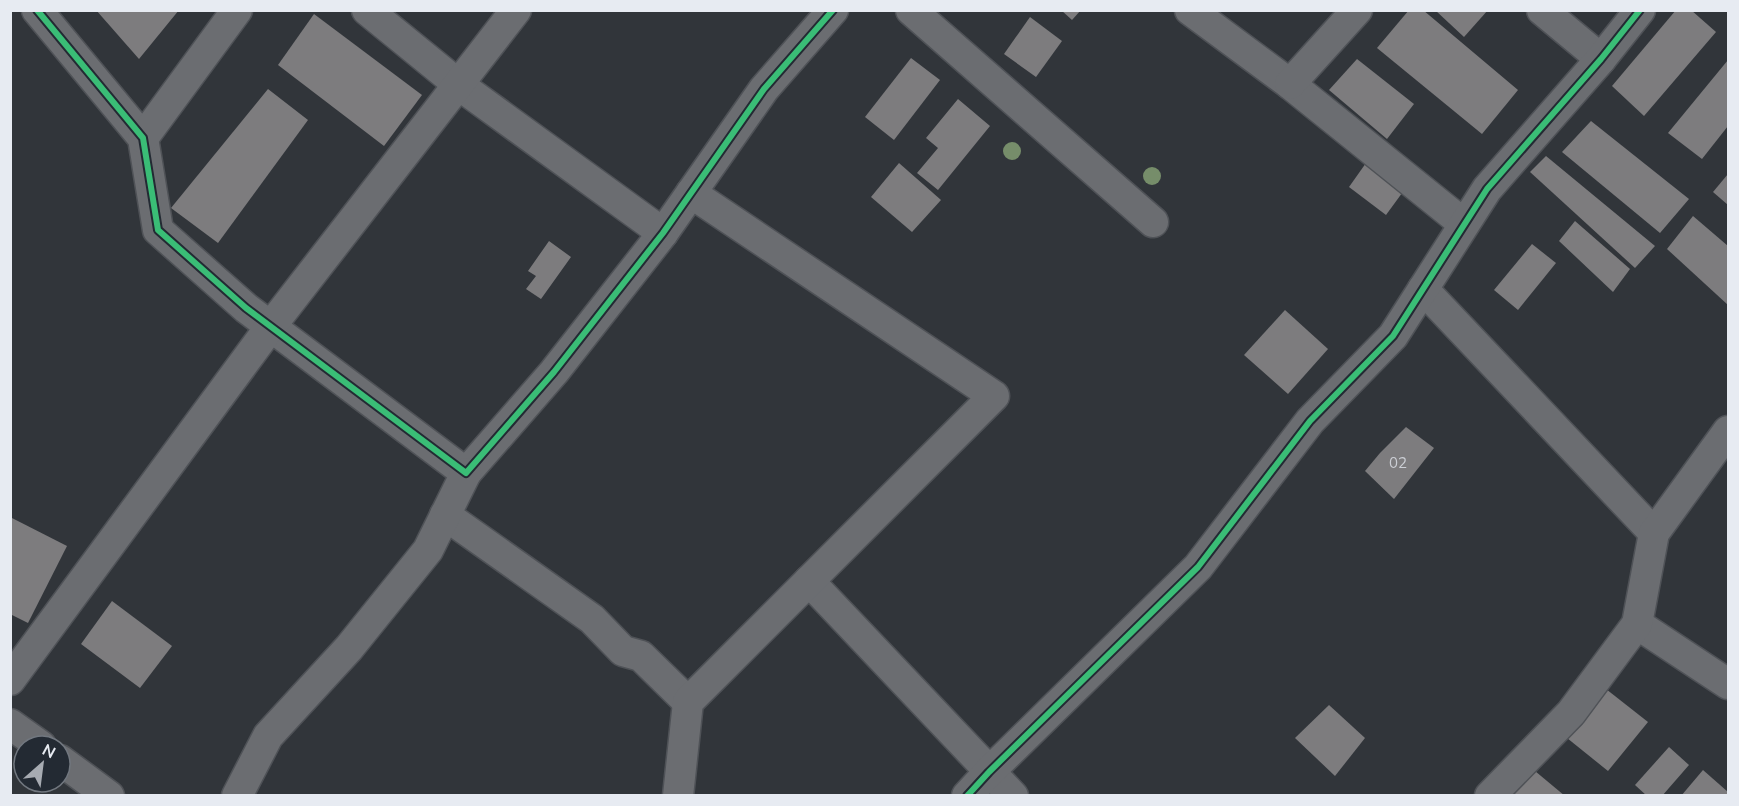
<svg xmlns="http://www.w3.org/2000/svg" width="1739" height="806" viewBox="0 0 1739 806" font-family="Mulish,sans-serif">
<rect width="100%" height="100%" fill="#31353a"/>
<g fill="#7d7c7e">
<polygon points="96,10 179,10 139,59"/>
<polygon points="1061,10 1081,10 1072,20"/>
<polygon points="1409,10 1423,10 1518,90 1482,134 1377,48"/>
<polygon points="1435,10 1488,10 1464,37"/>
<polygon points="1676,10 1691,10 1716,32 1644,116 1612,86"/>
<polygon points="314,14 422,95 384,146 278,65"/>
<polygon points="1030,17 1062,41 1036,77 1004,54"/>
<polygon points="911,58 940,80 894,140 865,117"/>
<polygon points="1357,59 1414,104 1387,139 1329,90"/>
<polygon points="1728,60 1728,126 1702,159 1668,133"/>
<polygon points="268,89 308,120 218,243 171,208"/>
<polygon points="958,99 990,126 938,190 917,173 938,148 926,138"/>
<polygon points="1591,121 1689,199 1660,233 1562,152"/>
<polygon points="1546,156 1655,246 1635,268 1530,172"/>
<polygon points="899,163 941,200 912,232 871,197"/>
<polygon points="1366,163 1405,189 1386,215 1349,187"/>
<polygon points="1728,174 1728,205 1713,192"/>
<polygon points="1693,216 1728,246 1728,305 1667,249"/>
<polygon points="1575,221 1630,269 1613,292 1559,241"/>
<polygon points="549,241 571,257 541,299 526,289 536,276 528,271"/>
<polygon points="1532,244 1556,263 1518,310 1494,290"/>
<polygon points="1285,310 1328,349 1288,394 1244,355"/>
<polygon points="1406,427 1434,448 1394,499 1365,471 1380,453"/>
<polygon points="10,517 67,546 28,623 10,614"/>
<polygon points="112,601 172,646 140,688 81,644"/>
<polygon points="1606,689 1648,722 1608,771 1567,738"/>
<polygon points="1329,705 1365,738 1335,776 1295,738"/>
<polygon points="1669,747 1689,765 1662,796 1647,796 1635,785"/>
<polygon points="1529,766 1565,796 1505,796"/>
<polygon points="1703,770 1728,792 1728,796 1681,796"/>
</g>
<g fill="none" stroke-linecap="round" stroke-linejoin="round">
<g stroke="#4f5257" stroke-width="33">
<g id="minor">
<polyline points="37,10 143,138 158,230 246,308 466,473 554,372 663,233 764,89 833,10"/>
<polyline points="367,10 459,85 663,233"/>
<polyline points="911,10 1153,222"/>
<polyline points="1190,10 1290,84 1464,224"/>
<polyline points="1542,10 1601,59"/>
<polyline points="1290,84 1357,10"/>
<polyline points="143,138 237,10"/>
<polyline points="1423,289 1654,533"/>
<polyline points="445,515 592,619 623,651 641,656 688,702"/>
<polyline points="809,581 1013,796"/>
<polyline points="1637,624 1728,684"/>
<polyline points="10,680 271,326 516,10"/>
<polyline points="10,724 41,746"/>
<polyline points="60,760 109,796"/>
<polyline points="237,796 268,736 349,648 428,550 466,473"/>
<polyline points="678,796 688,702 994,396 691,193"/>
<polyline points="967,796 989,772 1198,567 1310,421 1393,336 1487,189 1601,59 1640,10"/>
<polyline points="1490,796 1571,713 1637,624 1654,533 1728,431"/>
</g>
</g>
<use href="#minor" stroke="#6b6d71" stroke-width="30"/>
<g stroke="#232a33" stroke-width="10">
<g id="cycleway">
<polyline points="37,10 143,138 158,230 246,308 466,473 554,372 663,233 764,89 833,10"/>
<polyline points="967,796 989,772 1198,567 1310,421 1393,336 1487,189 1601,59 1640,10"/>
</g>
</g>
<use href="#cycleway" stroke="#3abd76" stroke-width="6"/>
</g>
<g fill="#768d6a">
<circle cx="1012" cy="151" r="9"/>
<circle cx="1152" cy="176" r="9"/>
</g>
<g text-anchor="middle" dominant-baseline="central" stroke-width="6" stroke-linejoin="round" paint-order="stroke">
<g font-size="15" fill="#cccfd5">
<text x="1398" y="462">02</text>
</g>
</g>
<rect width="1739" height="806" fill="none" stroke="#e7ebf2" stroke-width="24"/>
<g transform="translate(42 764) rotate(28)"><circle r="28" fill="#232a33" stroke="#71777f" stroke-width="1.5"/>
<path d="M0-4.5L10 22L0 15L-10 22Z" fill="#a7abb2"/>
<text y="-9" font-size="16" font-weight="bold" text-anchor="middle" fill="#e7ebf2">N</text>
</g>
</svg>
